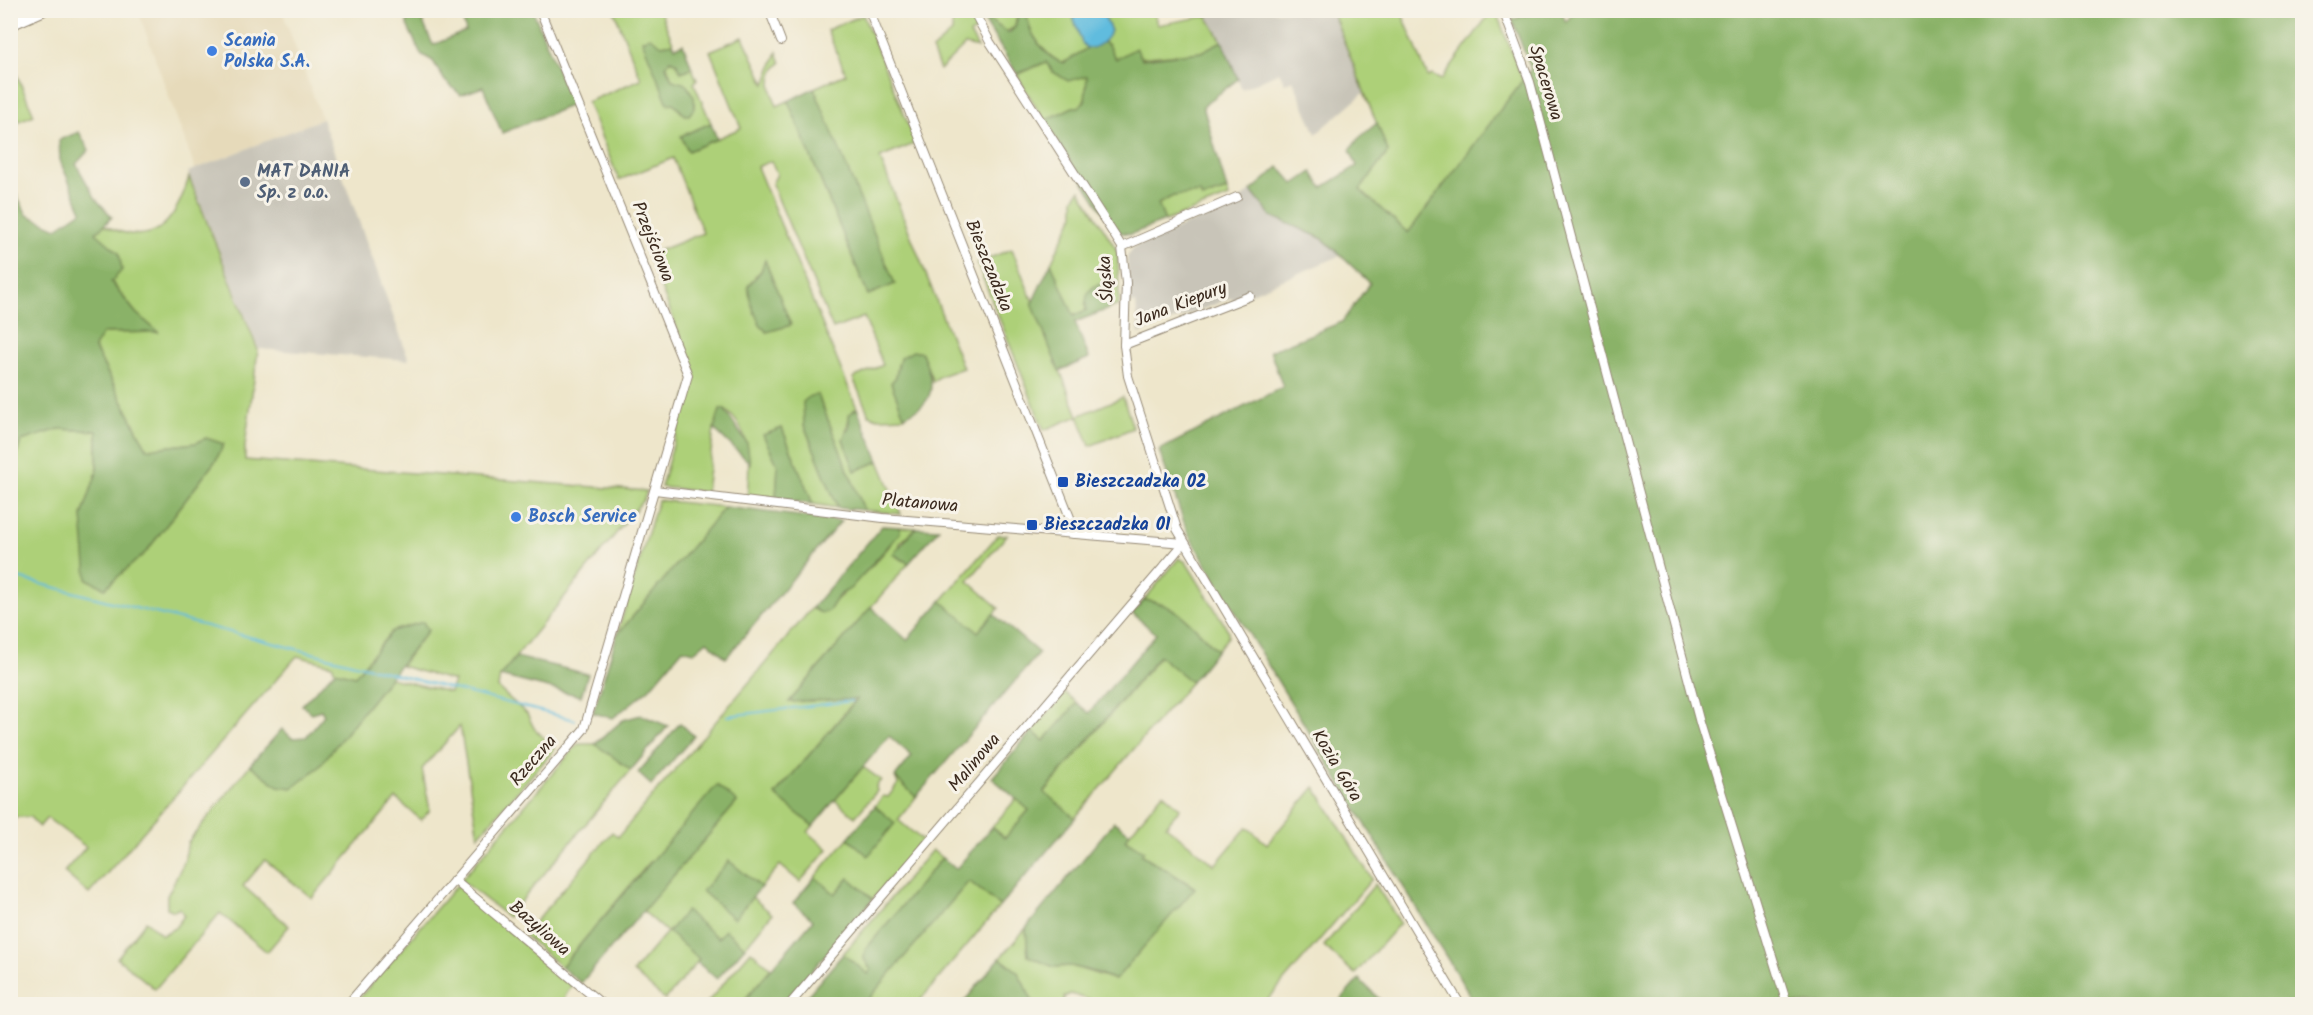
<svg xmlns="http://www.w3.org/2000/svg" width="2313" height="1015" viewBox="0 0 2313 1015" font-family="Kalam,sans-serif">
<rect width="100%" height="100%" fill="#f7f3e8"/>
<filter id="ink" filterUnits="userSpaceOnUse"><feTurbulence type="fractalNoise" baseFrequency=".0167" numOctaves="2"/><feDisplacementMap in="SourceGraphic" scale="12" xChannelSelector="R" yChannelSelector="G"/><feConvolveMatrix kernelMatrix="1 2 1 2 8 2 1 2 1" color-interpolation-filters="sRGB"/></filter>
<filter id="wash" filterUnits="userSpaceOnUse"><feTurbulence type="fractalNoise" baseFrequency=".008" numOctaves="4" result="noise"/><feDisplacementMap in="SourceGraphic" scale="24" xChannelSelector="R" yChannelSelector="G"/><feGaussianBlur stdDeviation="1.35" result="paint"/><feColorMatrix in="noise" values="0 0 0 0 0 0 0 0 0 0 0 0 0 0 0 0 0 1.4 0 .05"/><feComposite in="paint" operator="in"/></filter>
<g filter="url(#wash)">
<rect width="100%" height="100%" fill="#eee6cb"/>
<polygon fill="#e6daba" points="156,10 282,11 322,119 195,169 140,16"/>
<g fill="#c8c4b8">
<polygon points="1199,11 1332,11 1365,92 1316,134 1293,80 1285,83 1279,72 1242,89 1222,41 1207,17 1201,16"/>
<polygon points="322,119 409,360 259,349 188,172"/>
<polygon points="1251,191 1271,216 1323,239 1342,255 1233,301 1231,298 1139,334 1136,303 1129,304 1127,256 1134,247 1234,204"/>
</g>
<g fill="#add078" stroke="#747d4b" stroke-width="1.5" fill-rule="evenodd">
<path d="M614 11H660L673 43 661 45 650 37 643 40 673 103 681 112 683 85 672 80 666 63 670 60 676 62 681 72 692 68 697 80 694 83 711 123 682 136 688 151 741 128 710 51 743 37 765 84 777 52 781 63C766 74 771 91 777 106L788 101 868 295 894 284 814 88 846 74 827 30 863 15 916 143 880 158 963 368 940 376 933 382 922 353 898 364 896 377 891 383 905 417 878 418 869 415 853 378 883 365 864 317 833 329 772 184 777 174 771 161 757 167 857 408C846 413 849 429 843 439L855 471 879 461 901 514 864 510 818 395 804 425 838 508 813 504 782 428 764 436 778 466 776 499 747 497C750 467 753 430 724 409L714 429 706 492 661 487 694 371 648 255 703 233 673 158 619 180 587 102 641 79ZM765 261 791 325 767 332 760 325 755 276 761 271Z"/>
<polygon points="953,11 967,11 978,30 970,34 978,48 965,45 940,70 932,50 952,32"/>
<path d="M978 11H1071L1080 37 1087 48 1070 61 1060 62C1046 55 1030 35 1027 19L1016 18 1015 27 1006 32Z"/>
<polygon points="1102,11 1154,11 1157,25 1207,16 1222,41 1201,52 1116,60 1108,45 1103,42 1111,31"/>
<polygon points="1332,11 1401,11 1428,77 1432,75 1441,80 1488,16 1496,12 1523,80 1408,233 1360,190 1388,152"/>
<polygon points="10,59 34,115 11,124 10,124"/>
<path d="M1046 62 1053 72 1087 75C1087 87 1088 99 1079 107H1073L1044 121 1017 75Z"/>
<path d="M189 177 258 350 245 446V460L647 491 644 499 500 676 498 688 527 714 534 728 555 749 478 836 460 726 422 769 430 810 421 820 396 798 312 898 265 860 243 886 289 926 267 952 220 913 155 989 117 958 146 921 162 935 175 928 184 916 180 908 174 911 167 908V896L184 862 188 842 250 765 278 786 318 768 390 678 450 692 454 681 401 666 428 630 392 631 355 676 335 671 332 665 297 656 89 894 64 872 86 847 47 818 39 827 30 817H11L10 771 13 767 10 764V476L21 441 59 429 97 431V472L82 516 105 588 146 552 216 460 223 445 206 438 196 443 147 449 94 346 103 333 158 332 136 313 111 281 95 233 104 225C153 250 175 224 189 177Z"/>
<polygon points="1080,190 1118,252 1119,305 1111,308 1109,287 1085,304 1086,310 1073,316 1051,263 1074,215 1074,198"/>
<polygon points="1227,190 1229,197 1165,221 1158,204 1173,196 1200,193 1202,198"/>
<polygon points="1012,249 1078,416 1123,397 1133,428 1090,446 1078,416 1044,430 977,263"/>
<polygon points="658,500 725,507 617,635"/>
<path d="M900 527 916 528 900 543 897 557 909 563 789 702 857 698 775 795 813 826 808 832 828 849 800 882 780 865 761 887 729 861 703 892 734 918 752 897 772 914 745 947 725 930 665 1000 633 972 667 932 643 911 737 802 649 863 561 967 524 935 612 832 618 837 812 608 821 613C836 601 900 543 900 527Z"/>
<polygon points="998,535 1007,535 968,581 999,608 978,633 941,601"/>
<path d="M1179 558 1186 562 1228 630V637L1217 650C1193 627 1179 604 1144 600Z"/>
<polygon points="1160,656 1191,682 1075,818 1044,793"/>
<polygon points="1065,693 1077,703 1044,741 1032,731"/>
<polygon points="578,744 595,744 631,770 508,917 461,880"/>
<polygon points="863,767 881,780 876,786 877,791 855,817 835,800"/>
<polygon points="895,777 916,797 898,820 922,840 873,899 849,878 835,894 815,877 848,838 868,855 894,823 875,806 883,796 888,797 898,784"/>
<polygon points="1315,787 1372,879 1264,1004 1094,1004 1096,1002 1071,994 1064,997 1064,1004 1034,1004 1017,971 1000,958 1026,928 1028,956 1054,967 1071,966 1115,980 1194,887 1141,854 1143,851 1124,840 1163,793 1180,808 1166,826 1215,865 1247,827 1267,844"/>
<polygon points="1016,799 1029,810 1005,838 992,827"/>
<polygon points="932,850 942,858 865,950 867,965 872,970 868,974 843,954"/>
<polygon points="969,881 1000,906 917,1004 864,1004"/>
<polygon points="1375,884 1400,923 1355,974 1324,946"/>
<polygon points="457,885 572,984 561,1004 354,1004"/>
<polygon points="751,951 771,968 741,1004 706,1004"/>
</g>
<g fill="#8ab268" stroke="#626e43" stroke-width="1.5">
<polygon points="1575,10 2302,11 2302,1004 1475,1004 1188,534 1159,450 1283,387 1270,351 1342,322 1370,283 1323,239 1271,216 1251,191 1279,167 1294,184 1312,172 1322,188 1357,166 1350,150 1358,139 1377,123 1388,152 1360,190 1408,233 1531,69 1512,20 1536,11 1561,11 1566,22"/>
<polygon points="407,11 418,11 433,45 466,31 460,11 533,11 572,105 502,133 483,87 461,95 445,81 433,61 421,54 407,25"/>
<path d="M1023 11 1027 13C1027 31 1045 59 1064 63L1087 48 1103 42 1108 45 1116 59 1136 48 1142 59 1201 52 1222 41 1238 79 1203 106 1227 190 1202 198 1200 193 1173 196 1158 204 1165 221 1131 234 1116 232 1044 121 1073 107H1079L1085 102 1087 76 1068 81 1053 72 1046 62 1017 74 981 15 1009 33 1015 27 1018 15Z"/>
<polygon points="650,37 662,45 673,43 675,47 683,44 692,68 681,72 676,62 670,60 666,66 672,80 686,84 694,97 695,107 689,115 685,115 673,103 668,104 642,40"/>
<polygon points="814,88 895,284 868,295 788,101"/>
<polygon points="711,123 717,139 688,151 681,136"/>
<polygon points="79,132 89,150 76,164 96,199 112,217 96,233 119,253 122,270 111,282 136,313 158,332 103,333 94,347 147,449 196,443 206,438 224,444 216,460 146,552 105,588 87,579 82,516 97,472 97,431 59,429 21,441 11,476 10,335 15,327 13,299 10,297 11,184 27,215 57,228 82,211 60,161 59,140"/>
<polygon points="765,260 791,325 767,332 760,325 751,304 748,286 761,271"/>
<path d="M1051 263 1074 316 1086 310C1085 296 1088 285 1104 284L1110 288 1111 308 1075 322 1089 358 1059 371 1032 303Z"/>
<path d="M913 351 922 353C933 381 940 402 904 416L891 383 896 377 900 358Z"/>
<polygon points="818,395 864,510 838,508 804,425 803,402 810,396"/>
<polygon points="857,408 879,461 855,471 843,439 849,427 849,415"/>
<polygon points="724,409 747,443 750,463 714,429 720,410"/>
<polygon points="782,428 813,504 776,499 778,466 763,435"/>
<polygon points="725,507 841,521 726,658 707,641 694,652 683,649 649,689 613,718 593,713 617,635"/>
<polygon points="882,526 900,527 900,533 850,589 839,595 829,611 821,613 812,608"/>
<polygon points="916,528 939,529 909,563 893,554"/>
<path d="M1144 600C1179 604 1193 627 1217 650L1191 682 1159 656 1044 792 1075 818 1000 906 969 881 864 1004H800L843 954 868 974 871 970 864 959 865 950 942 858 956 869 992 827 1005 838 1029 810 992 778 1032 731 1044 741 1077 703 1089 713 1156 634 1132 613Z"/>
<polygon points="941,601 978,632 993,614 1039,653 916,797 895,777 912,756 889,736 813,826 775,795 857,699 789,702 871,607 907,640"/>
<polygon points="423,622 428,630 318,768 292,788 278,786 250,765 282,729 292,738 306,737 324,715 321,710 311,713 302,705 335,671 355,676 392,631"/>
<polygon points="516,657 588,674 581,696 500,676"/>
<polygon points="641,715 668,726 631,770 595,744 623,720"/>
<polygon points="680,723 694,736 651,785 638,773"/>
<polygon points="717,785 737,802 581,983 561,967"/>
<polygon points="875,806 895,823 868,856 848,838"/>
<polygon points="1114,822 1130,833 1125,840 1144,851 1141,854 1195,888 1115,980 1098,973 1071,966 1054,967 1028,956 1026,928"/>
<polygon points="729,861 761,887 734,919 702,891"/>
<polygon points="815,877 835,894 849,878 873,899 783,1004 741,1004 813,920 793,903"/>
<polygon points="686,911 718,938 725,930 745,947 717,979 697,962 699,959 668,932"/>
<polygon points="1000,958 1017,971 1034,1004 962,1004"/>
<polygon points="1359,979 1380,1000 1381,1004 1337,1004"/>
</g>
<path fill="#60bcde" stroke="#4e737e" stroke-width="1.5" d="M1071 11H1102L1111 31C1106 40 1098 49 1087 48L1082 43Z"/>
<g fill="none" stroke-linecap="round" stroke-linejoin="round">
<g stroke="#60bcde" stroke-width="2">
<polyline points="10,576 575,720"/>
<polyline points="727,716 852,701"/>
</g>
</g>
</g>
<g filter="url(#ink)">
<g fill="none" stroke-linecap="round" stroke-linejoin="round">
<g stroke="#948874" stroke-width="10">
<g id="minor">
<polyline points="769,10 781,41"/>
<polyline points="869,10 1071,520 1074,534"/>
<polyline points="973,10 990,42 1122,247 1126,283 1124,345 1128,376 1177,529 1460,1004"/>
<polyline points="1503,10 1530,82 1700,723 1787,1004"/>
<polyline points="1122,247 1237,197"/>
<polyline points="1124,345 1250,296"/>
<polyline points="655,490 883,518 1184,543"/>
<polyline points="454,880 602,1004"/>
<polyline points="348,1004 584,729 688,375 540,10"/>
<polyline points="790,1004 1184,543"/>
</g>
</g>
<g stroke="#948874" stroke-width="14">
<polyline id="secondary" points="10,24 42,10"/>
</g>
<use href="#minor" stroke="#fff" stroke-width="8"/>
<use href="#secondary" stroke="#fff" stroke-width="12"/>
</g>
</g>
<g fill="#3f7fe0" stroke="#f7f3e8" stroke-width="2">
<circle cx="212" cy="51" r="6"/>
<circle cx="516" cy="517" r="6"/>
</g>
<circle fill="#5c6f8a" stroke="#f7f3e8" stroke-width="2" cx="245" cy="182" r="6"/>
<g fill="#1a4fb4" stroke="#f7f3e8" stroke-width="2">
<rect x="1057" y="476" width="12" height="12" rx="3"/>
<rect x="1026" y="519" width="12" height="12" rx="3"/>
</g>
<g text-anchor="middle" dominant-baseline="central" stroke-width="6" stroke-linejoin="round" paint-order="stroke">
<g font-size="18" font-weight="bold" fill="#366cbe" stroke="#f7f3e8" text-anchor="start">
<text x="224" y="41">Scania<tspan x="224" dy="21">Polska S.A.</tspan></text>
<text x="528" y="517">Bosch Service</text>
</g>
<g font-size="18" fill="#3b2a1e" stroke="#f7f3e8">
<text transform="translate(1545 83) rotate(73)">Spacerowa</text>
<text transform="translate(652 242) rotate(68)">Przejściowa</text>
<text transform="translate(988 266) rotate(68)">Bieszczadzka</text>
<text transform="translate(1107 279) rotate(-94)">Śląska</text>
<text transform="translate(1181 305) rotate(-21)">Jana Kiepury</text>
<text transform="translate(920 504) rotate(5)">Platanowa</text>
<text transform="translate(534 761) rotate(-49)">Rzeczna</text>
<text transform="translate(975 763) rotate(-50)">Malinowa</text>
<text transform="translate(1336 766) rotate(59)">Kozia Góra</text>
<text transform="translate(539 929) rotate(41)">Bazyliowa</text>
</g>
<g font-size="18" font-weight="bold" fill="#4e5e75" stroke="#f7f3e8" text-anchor="start">
<text x="257" y="172">MAT DANIA<tspan x="257" dy="21">Sp. z o.o.</tspan></text>
</g>
<g font-size="18" font-weight="bold" fill="#164399" stroke="#f7f3e8" text-anchor="start">
<text x="1075" y="482">Bieszczadzka 02</text>
<text x="1044" y="525">Bieszczadzka 01</text>
</g>
</g>
<rect width="2313" height="1015" fill="none" stroke="#f7f3e8" stroke-width="36"/>
</svg>
